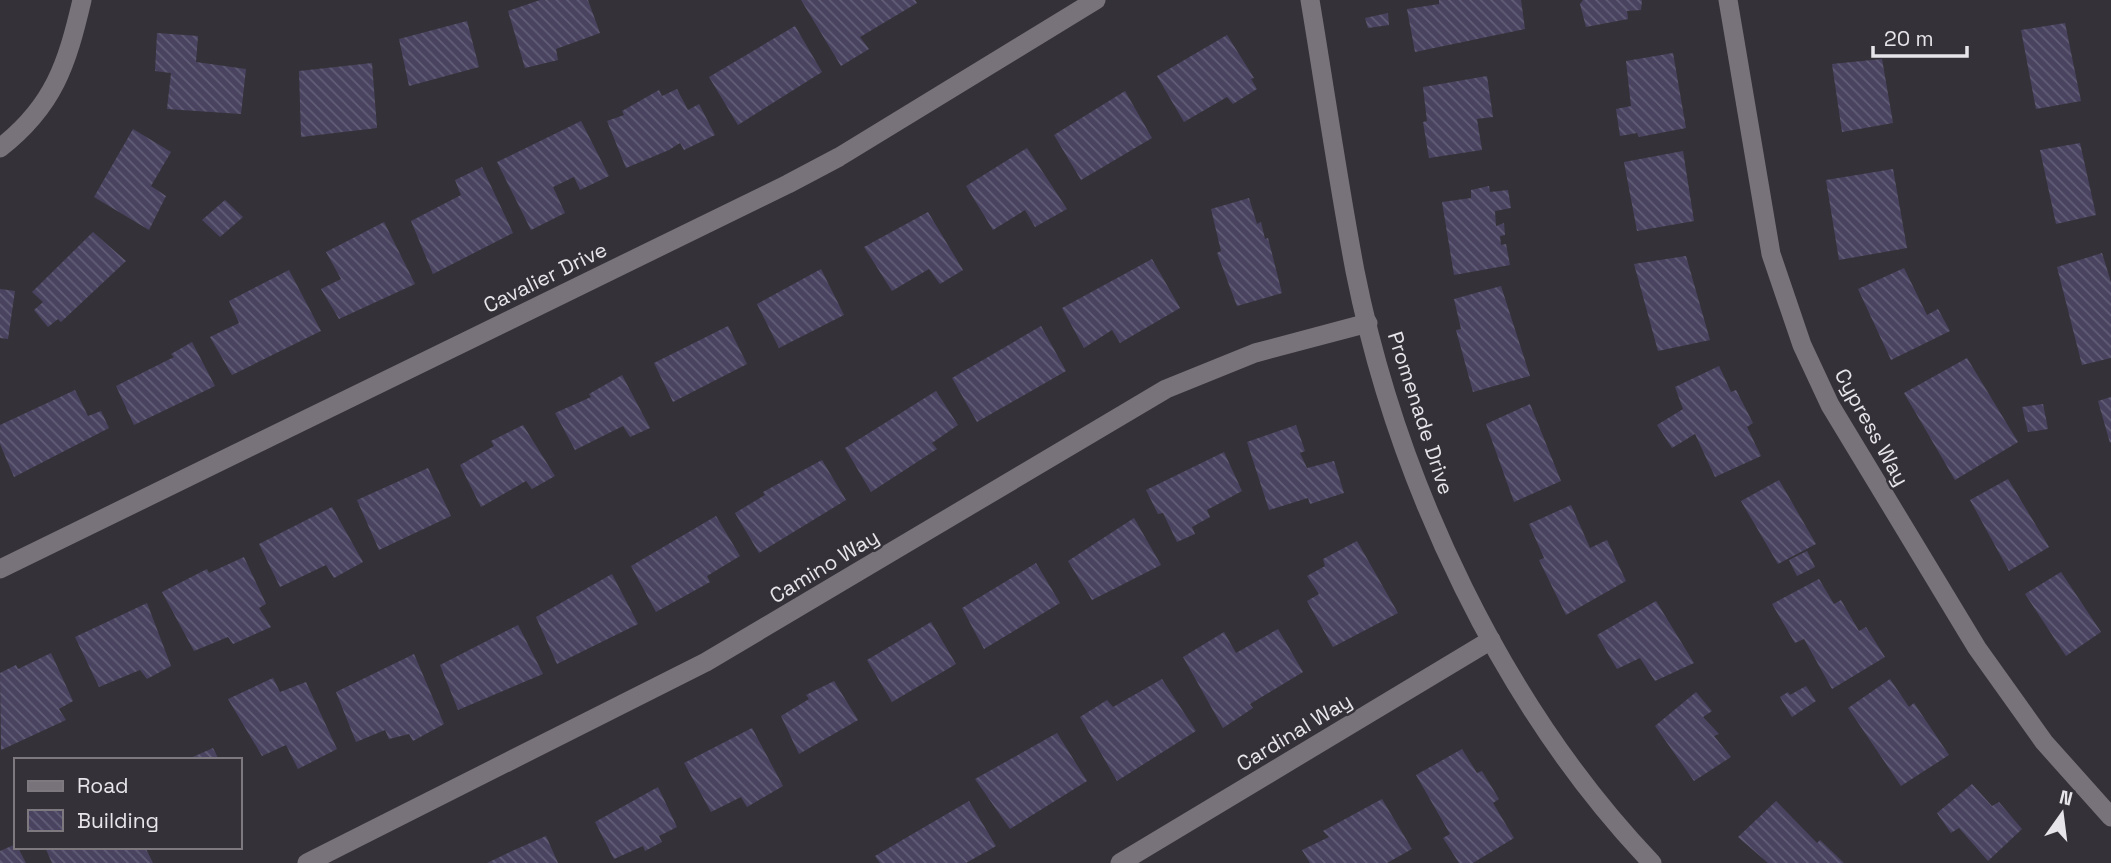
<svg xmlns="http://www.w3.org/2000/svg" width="2111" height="863" viewBox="0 0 2111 863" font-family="'Space Grotesk',sans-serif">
<defs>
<pattern id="building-back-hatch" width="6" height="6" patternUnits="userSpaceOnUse" patternTransform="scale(1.75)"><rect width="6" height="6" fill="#494360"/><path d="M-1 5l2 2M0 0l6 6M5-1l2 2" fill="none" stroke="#635e77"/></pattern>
</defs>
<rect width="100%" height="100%" fill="#353138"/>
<g fill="url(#building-back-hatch)">
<polygon points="540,0 588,0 600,33 556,49 558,60 525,68 508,11"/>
<polygon points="801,0 915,0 917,3 860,37 869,49 841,66"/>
<polygon points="1439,0 1521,0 1525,29 1415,52 1407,9 1439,4"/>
<polygon points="1583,0 1642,0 1641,10 1627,11 1628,19 1586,27 1580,4"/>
<polygon points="1388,13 1389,25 1368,28 1365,18"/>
<polygon points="467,21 479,67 409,86 399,39"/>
<polygon points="2065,23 2081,101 2036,109 2021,30"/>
<polygon points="795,26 822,72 738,125 709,77"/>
<polygon points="157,33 198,36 196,62 246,69 241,114 167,109 171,73 155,71"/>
<polygon points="1227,35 1254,78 1251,79 1257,89 1233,104 1227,97 1184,122 1157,76"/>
<polygon points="1673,53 1686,128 1639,137 1637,133 1620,136 1616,109 1631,106 1626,61"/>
<polygon points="1882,59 1893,123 1842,132 1832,64"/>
<polygon points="372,63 377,128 301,137 299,71"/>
<polygon points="1487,76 1493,117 1477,119 1482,150 1429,158 1423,122 1427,121 1423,87"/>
<polygon points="677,89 688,110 699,104 715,135 684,150 680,143 669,150 626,168 607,121 624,115 622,111 659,90 662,96"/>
<polygon points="1125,91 1152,138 1081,180 1054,135"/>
<polygon points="581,121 609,176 580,190 574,177 553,187 565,213 531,230 497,162"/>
<polygon points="133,129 171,152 151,186 166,196 149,230 94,197"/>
<polygon points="2080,143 2096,215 2056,224 2040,150"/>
<polygon points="1027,148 1067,209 1035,227 1025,210 993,230 966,186"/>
<polygon points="1683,151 1694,221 1637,231 1624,162"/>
<polygon points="482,167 513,233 433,274 411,221 461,195 455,180"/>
<polygon points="1893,169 1907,248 1839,260 1826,180"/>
<polygon points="1489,186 1490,192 1508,190 1511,208 1495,211 1496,226 1504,223 1505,235 1500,236 1501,245 1506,244 1510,265 1454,275 1442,202 1471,198 1471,190"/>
<polygon points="1249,198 1257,224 1261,222 1265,239 1268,238 1282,293 1237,306 1217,253 1221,251 1211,209"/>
<polygon points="225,200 243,217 220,237 202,220"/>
<polygon points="928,212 963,270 940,284 929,269 892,291 864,247"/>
<polygon points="384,222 415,284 339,319 321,289 341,279 326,252"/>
<polygon points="93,232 126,261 61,322 58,319 48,327 34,310 43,302 32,292"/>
<polygon points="2102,253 2111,282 2111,358 2082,365 2057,267"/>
<polygon points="1686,256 1710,340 1658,351 1634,264"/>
<polygon points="1152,259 1180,308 1120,343 1112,330 1084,348 1062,308"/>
<polygon points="1904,268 1927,315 1938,309 1950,331 1891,360 1858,289"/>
<polygon points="821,269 844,315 779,348 757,304"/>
<polygon points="289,270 321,331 232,375 210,337 239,323 229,301"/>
<polygon points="1501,286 1530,376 1473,392 1456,330 1461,329 1454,299"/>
<polygon points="0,289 15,291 8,339 0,338"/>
<polygon points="728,326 747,364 673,402 654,363"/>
<polygon points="1041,326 1066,371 977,422 952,378"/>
<polygon points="192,342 215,386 134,425 116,386 174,357 171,354"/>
<polygon points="1967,358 2018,442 1955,480 1904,393"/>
<polygon points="1719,366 1731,392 1736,390 1753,423 1747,427 1761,456 1715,477 1695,434 1672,448 1657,425 1683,409 1675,387"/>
<polygon points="622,375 650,428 630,437 623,426 575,450 555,413 591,397 589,394"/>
<polygon points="75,390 88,416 101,411 109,428 14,477 0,444 0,425"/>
<polygon points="936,391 958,425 932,443 937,449 871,492 845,448"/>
<polygon points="2111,397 2111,442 2110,443 2098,401"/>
<polygon points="1530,404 1561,481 1514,502 1486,424"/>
<polygon points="2043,404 2048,429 2028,432 2022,407"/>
<polygon points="523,425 555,476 532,489 526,481 481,507 460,465 494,446 491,441"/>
<polygon points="1296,425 1305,451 1300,453 1307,468 1334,461 1344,493 1310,504 1308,498 1269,510 1247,442"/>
<polygon points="1224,452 1242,491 1207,510 1210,517 1192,527 1195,534 1177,542 1163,513 1158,514 1146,490"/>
<polygon points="822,460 846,500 759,553 735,513 765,495 763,492"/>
<polygon points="428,468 451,516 379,550 357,500"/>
<polygon points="2008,479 2049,547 2009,571 1970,500"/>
<polygon points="1779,480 1816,544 1778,564 1741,501"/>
<polygon points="1571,505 1590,548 1607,540 1626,581 1566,615 1539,560 1544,558 1529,524"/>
<polygon points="332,507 363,562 334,578 326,565 280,587 259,544"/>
<polygon points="716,516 740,556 707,576 710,582 656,612 631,566"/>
<polygon points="1134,518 1161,565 1092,600 1068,561"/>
<polygon points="1357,541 1398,613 1333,647 1307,601 1319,594 1307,576 1325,566 1323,559"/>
<polygon points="1807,551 1815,567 1797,576 1789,560"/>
<polygon points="244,557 266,604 259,608 271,627 233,644 228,637 194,651 162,592 207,569 209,573"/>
<polygon points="1036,563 1060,603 984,649 962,608"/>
<polygon points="2061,572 2101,632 2066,656 2025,594"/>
<polygon points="612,574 638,624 557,664 536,617"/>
<polygon points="1819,579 1834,604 1841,600 1859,631 1866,627 1885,657 1832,689 1804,639 1795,643 1772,604"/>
<polygon points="1656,601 1694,663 1655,681 1640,658 1617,669 1597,635"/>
<polygon points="147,603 171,666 147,679 140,670 99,687 75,637"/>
<polygon points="931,622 956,664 892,702 867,660"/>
<polygon points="518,625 543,674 458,710 440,665"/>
<polygon points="1278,629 1303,672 1250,704 1253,708 1223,728 1183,657 1224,632 1236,653"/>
<polygon points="51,653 73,701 59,709 66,720 1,750 0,673 16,665 18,669"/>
<polygon points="414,654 444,724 413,741 409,734 389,739 385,730 356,742 336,692"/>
<polygon points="273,678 280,692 306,682 337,749 298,769 286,745 262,756 228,699"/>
<polygon points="1162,679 1196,731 1117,781 1080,717 1107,700 1113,707"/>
<polygon points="1890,679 1909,707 1914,703 1949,755 1901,786 1848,708"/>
<polygon points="834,681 858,720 799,754 781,716 809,699 806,695"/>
<polygon points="1806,686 1816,701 1792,717 1780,697 1788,692 1790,695"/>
<polygon points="1696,692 1712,711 1703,717 1719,734 1714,736 1731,757 1694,781 1655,726"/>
<polygon points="752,728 783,786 747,807 741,797 711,812 684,763"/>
<polygon points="1057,733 1087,781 1010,829 975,779"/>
<polygon points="213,748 219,760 186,760"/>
<polygon points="1462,749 1477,773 1482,771 1499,799 1493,803 1514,838 1473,863 1459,863 1443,838 1450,834 1416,775"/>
<polygon points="1972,784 1992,806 1999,802 2022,829 1988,861 1959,828 1951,833 1937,813"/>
<polygon points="658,787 677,827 659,836 662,842 645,851 643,846 614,859 595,822"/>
<polygon points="1382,799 1412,849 1387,863 1310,863 1302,850 1329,837 1323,831"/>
<polygon points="969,801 996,846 966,863 880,863 875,856"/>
<polygon points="1776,801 1817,843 1820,840 1844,863 1768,863 1738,837"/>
<polygon points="546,836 558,863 487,863 512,851"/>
<polygon points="16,844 26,863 0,863 0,851"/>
<polygon points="45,847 145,847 153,863 52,863"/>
</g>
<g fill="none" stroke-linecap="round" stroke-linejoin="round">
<g stroke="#78737b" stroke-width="19">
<path d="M1310 0C1325 90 1338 181 1355 271 1397 482 1503 707 1652 863"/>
<polyline points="1728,0 1771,254 1802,345 1830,405 1977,648 2044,742 2111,817"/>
<path d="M0 148C54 106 67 64 82 0"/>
<polyline points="0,569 788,184 839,157 1096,0"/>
<polyline points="307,863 706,662 1166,389 1255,353 1368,323"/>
<polyline points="1120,863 1491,640"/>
</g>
</g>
<g text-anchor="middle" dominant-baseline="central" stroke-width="5" stroke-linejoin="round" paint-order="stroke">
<g font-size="21" fill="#e8e5ea" stroke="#353138">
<text transform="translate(545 277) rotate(-26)">Cavalier Drive</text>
<text transform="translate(1421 413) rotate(72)">Promenade Drive</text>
<text transform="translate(1872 427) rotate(61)">Cypress Way</text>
<text transform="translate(824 566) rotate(-31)">Camino Way</text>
<text transform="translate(1294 732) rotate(-31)">Cardinal Way</text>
</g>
</g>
<rect x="14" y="758" width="228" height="91" fill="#353138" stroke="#7d797f" stroke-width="2"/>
<rect x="28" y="781" width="35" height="10" fill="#78737b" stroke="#7d797f" stroke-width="2"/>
<text x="77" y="793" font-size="21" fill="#e8e5ea">Road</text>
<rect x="28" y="810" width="35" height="21" fill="url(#building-back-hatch)" stroke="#7d797f" stroke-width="2"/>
<text x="77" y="828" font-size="21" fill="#e8e5ea">Building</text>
<g transform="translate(2062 814) rotate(14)" stroke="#353138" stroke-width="5" paint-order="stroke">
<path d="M0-5L12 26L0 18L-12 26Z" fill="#e8e5ea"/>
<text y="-10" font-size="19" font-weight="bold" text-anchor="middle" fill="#e8e5ea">N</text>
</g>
<path d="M1873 46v10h94v-10" fill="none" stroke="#e8e5ea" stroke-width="3.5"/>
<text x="1884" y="46" font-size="21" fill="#e8e5ea" stroke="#353138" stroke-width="5" paint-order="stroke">20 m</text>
</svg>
